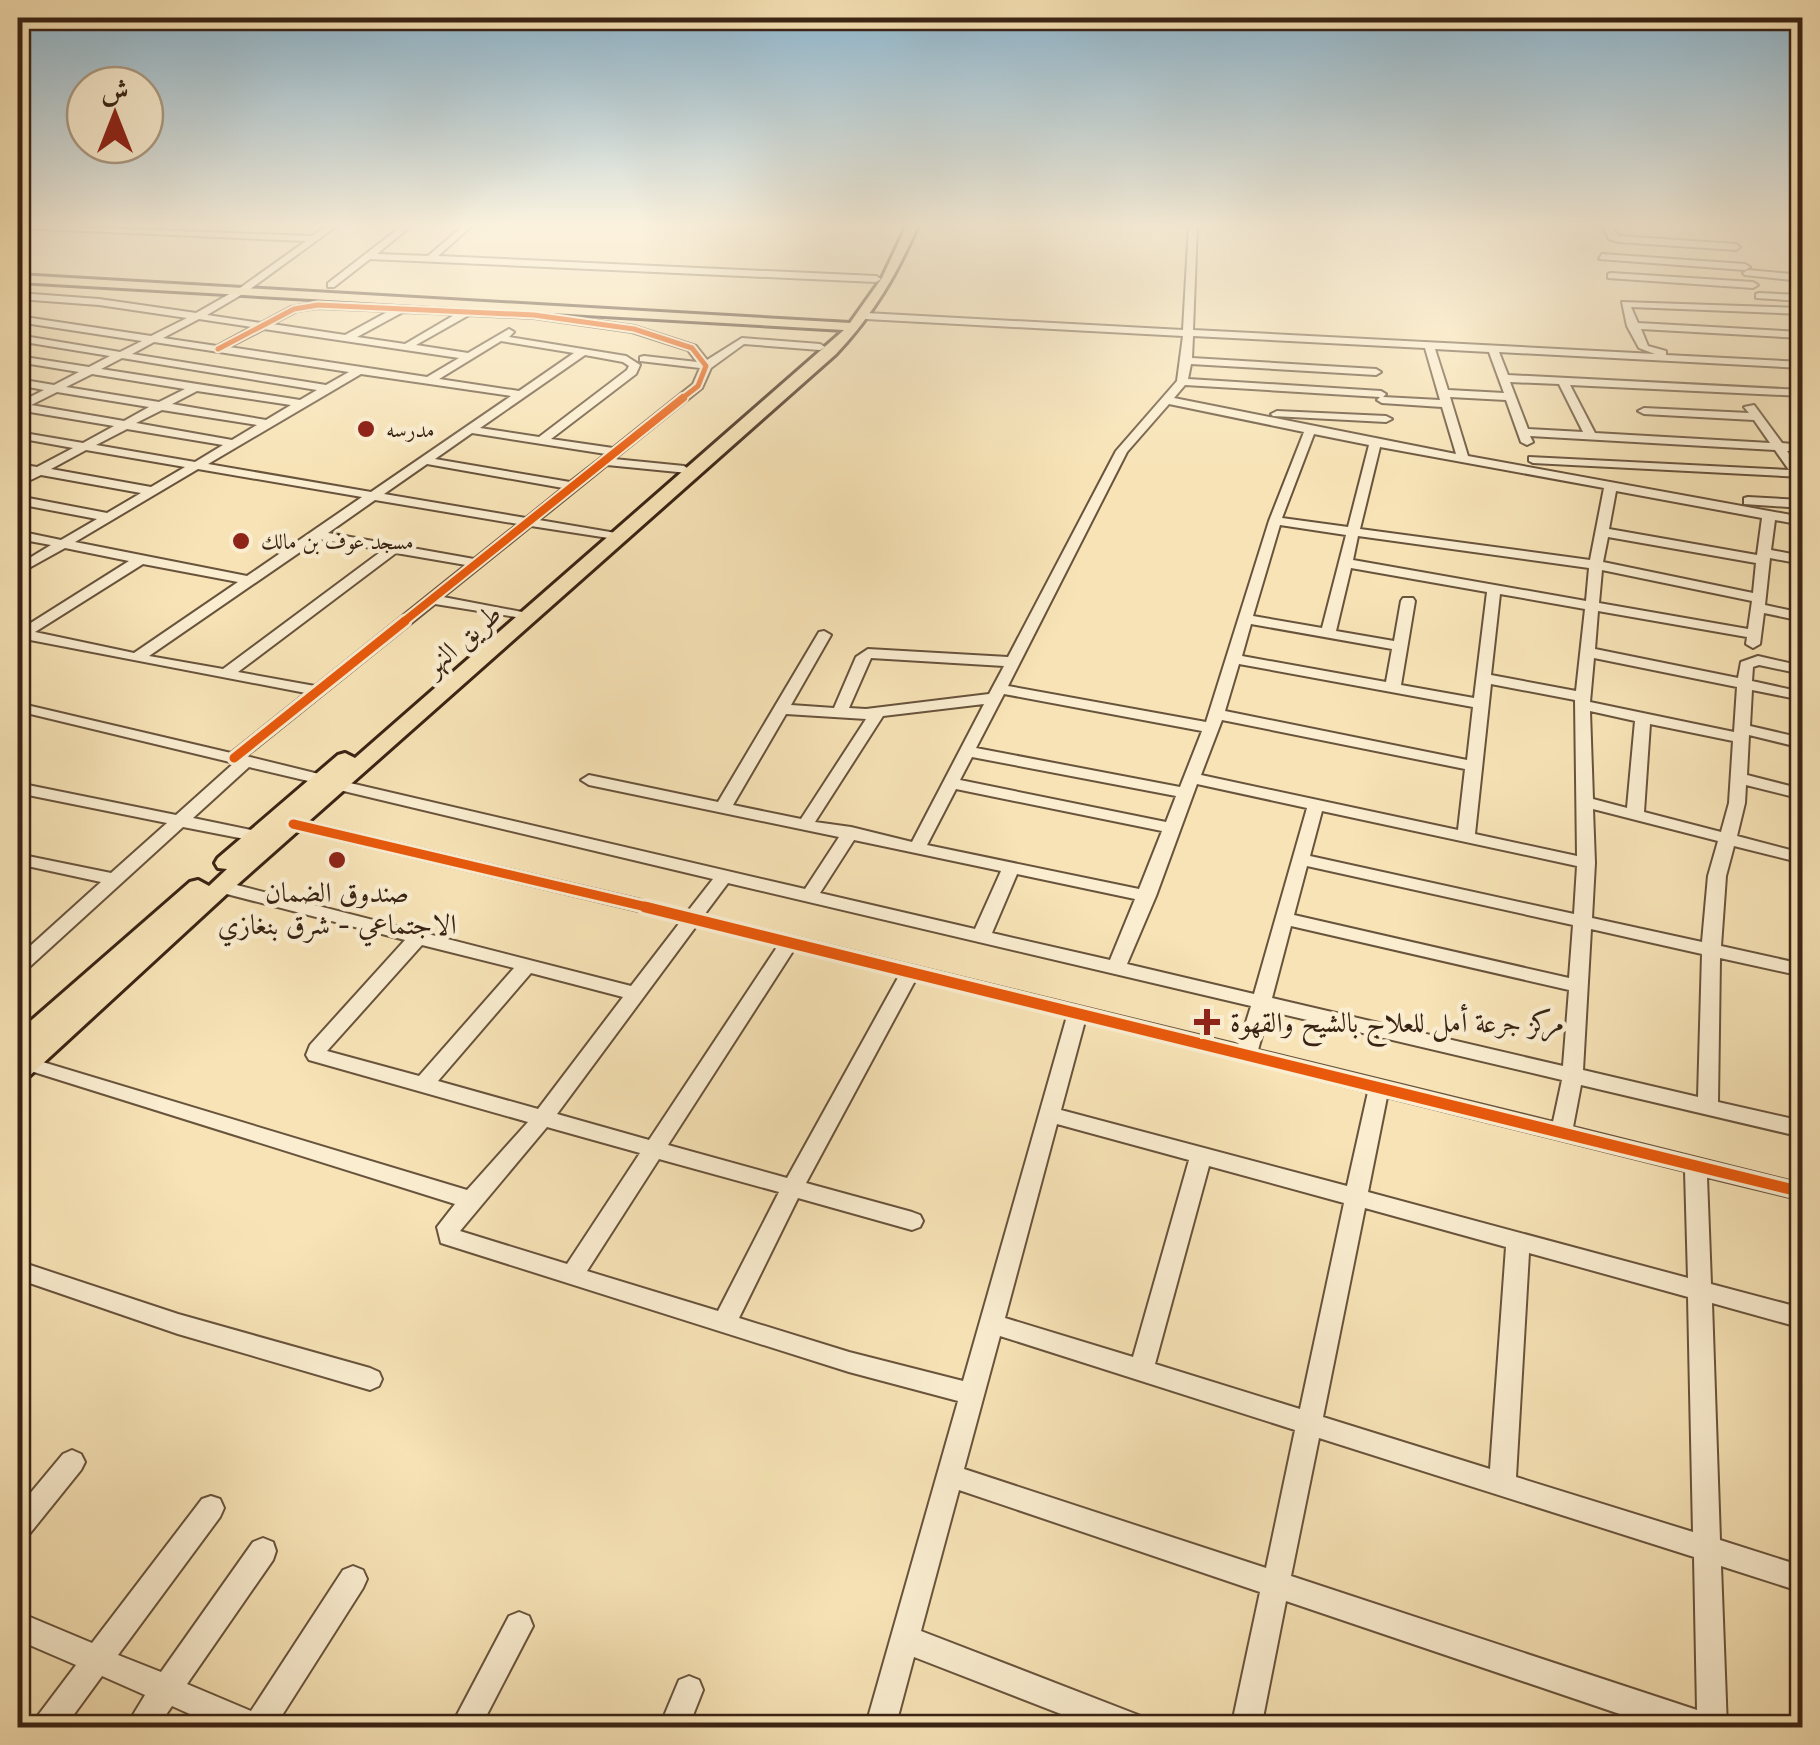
<svg xmlns="http://www.w3.org/2000/svg" width="1820" height="1745" viewBox="0 0 1820 1745" font-family="'Libre Caslon Text',Amiri,serif">
<rect width="100%" height="100%" fill="#f7e3b6"/>
<filter id="stains"><feTurbulence type="fractalNoise" baseFrequency=".002" numOctaves="4"/><feColorMatrix values="0 0 0 0 .2 0 0 0 0 .09 0 0 0 0 .02 0 0 0 .5 -.17"/></filter>
<radialGradient id="worn" r=".72"><stop offset=".6" stop-color="#630" stop-opacity="0"/><stop offset="1" stop-color="#630" stop-opacity=".3"/></radialGradient>
<g fill="none" stroke-linecap="round" stroke-linejoin="round">
<g stroke="#68533c" stroke-width="4">
<g id="minor">
<path d="M18 225 312 236 328 225H338L246 292 207 315 261 323 291 307 318 302 534 312 634 326 696 346 707 360 742 338 820 344 825 347 820 350 744 344 711 368 702 388 614 459 684 466 690 470 688 473 607 465 539 520 610 532 615 533V539L531 526 443 597 522 612V618L435 604 246 756 327 776 329 779 327 782 321 784 249 767 193 818 261 832 263 836 261 840 255 841 183 827 25 971 18 973V957L101 882 18 864V854L111 873 167 823 18 793V783L176 815 234 763 18 711V703L231 753 306 693 25 639 18 641V631L129 561 65 548 18 574V565L51 545 18 539V531L61 540 97 519 18 504V496L107 513 141 493 41 475 18 486V477L27 472 18 470V464L37 467 73 448 18 438V432L83 443 114 426 18 410V403L44 390 18 385V379L54 385 79 372 18 362V356L89 367 110 356 18 341V335L120 352 142 341 18 322V316L151 336 187 318 99 305 18 299V293L99 299 196 313 240 288 306 241 18 228ZM318 308 389 311 345 335 272 324 297 311ZM403 312 456 314 405 344 357 337ZM469 315 534 318 632 332 688 350 697 362 644 356 640 357V361L700 368 693 384 613 448 551 439 636 374 640 365 626 356 509 337 514 332 509 329 468 353 416 345ZM199 319 252 327 217 346 163 338ZM264 329 459 358 427 377 229 347ZM501 341 574 353 519 391 439 379ZM154 342 349 372 326 385 132 354ZM585 355 623 362 629 366 627 370 539 437 480 428ZM122 358 317 390 300 400 101 369ZM92 374 185 389 159 402 66 387ZM361 374 511 396 371 492 208 464ZM197 391 291 405 266 420 172 404ZM57 392 149 407 124 421 31 405ZM162 410 257 425 232 440 136 423ZM127 429 223 445 195 462 96 445ZM472 433 606 454 570 482 435 459ZM86 450 185 467 151 487 51 469ZM427 464 563 488 526 518 384 494ZM198 469 362 497 247 576 75 542ZM375 500 518 524 474 559 328 533ZM319 539 383 550 223 669 149 656ZM396 553 466 565 315 686 238 672ZM143 564 238 582 134 653 35 632Z"/>
<polygon points="403,225 412,225 377,254 428,256 464,225 473,225 438,256 876,276 881,279 876,282 370,259 334,287 328,287 328,283"/>
<path d="M1189 225H1197L1193 330 1655 354 1639 348 1627 326 1622 302 1802 308V314L1631 307 1638 323 1802 332V338L1641 329 1648 346 1666 351V355L1802 362V368L1499 352 1508 375 1802 390V396L1570 385 1595 433 1770 443 1754 420 1644 414 1638 411 1644 408 1749 413 1744 407 1754 405 1782 443 1802 445V451H1787L1802 471V477L1533 463 1529 461V457L1789 470 1775 450 1530 436 1533 442 1527 445 1521 442 1506 400 1450 397 1468 456 1802 517V525L1775 520 1771 550 1802 556V564L1770 558 1765 605 1802 613V621L1764 613 1760 644 1753 648 1746 644 1747 637 1598 611 1595 649 1738 678 1741 662 1758 656 1802 666V674L1759 665 1753 667 1752 681 1802 692V700L1752 690 1750 726 1802 738V748L1749 735 1747 775 1802 789V799L1746 785 1745 803 1737 836 1802 853V863L1734 846 1726 876 1721 946 1802 964V976L1720 958 1718 1102 1802 1121V1137L1581 1085 1573 1127 1802 1184V1200L1707 1177 1711 1284 1802 1308V1328L1712 1303 1720 1540 1802 1566V1592L1721 1566 1727 1728H1661L1286 1601 1261 1728H1231L1260 1592 959 1490 921 1631 1146 1718 1150 1728H1097L914 1657 895 1728H865L958 1401 849 1372 441 1243 437 1227 455 1204 18 1067 19 1059 26 1057 467 1190 528 1122 309 1060 306 1055 310 1045 405 940 215 891 212 887 215 883 221 881 631 986 681 921 293 829 285 824 293 819 688 911 713 879 331 788 329 785 331 782 337 780 805 889 839 837 589 785 581 780 589 775 718 802 819 632 824 631 831 635 791 705 834 708 856 657 868 649 1008 657 1116 451 1177 381 1183 336 866 319 861 316 866 313 1183 330ZM1193 336 1425 348 1440 400 1383 397 1386 394 1381 391 1188 379 1191 364 1376 375 1381 372 1376 369 1192 358ZM1435 349 1489 352 1504 393 1448 390ZM1510 382 1559 384 1583 432 1528 429ZM1185 385 1380 397 1377 400 1382 403 1442 407 1456 454 1174 398ZM1169 404 1304 432 1269 521 1206 722 1008 686 1127 452ZM1314 434 1369 445 1348 527 1282 518ZM1380 447 1604 488 1590 560 1360 529ZM1616 491 1762 518 1757 555 1609 529ZM1280 525 1346 535 1322 628 1253 616ZM1358 536 1589 568 1586 601 1353 560ZM1608 537 1756 563 1753 593 1603 562ZM1351 568 1487 592 1474 698 1401 685 1415 601 1413 598H1403L1401 601 1394 641 1336 631ZM1602 570 1752 601 1748 629 1599 603ZM1500 594 1585 609 1576 691 1491 675ZM1251 624 1392 649 1386 682 1242 656ZM871 658 1004 666 989 694 866 709 849 708ZM1594 658 1737 687 1734 732 1590 702ZM1239 664 1473 707 1467 760 1225 711ZM1491 684 1575 700 1577 856 1475 834ZM1004 694 1202 731 1180 787 976 748ZM984 704 912 842 851 827 815 822 883 716ZM1590 711 1635 721 1627 808 1593 799ZM786 714 866 719 801 819 733 805ZM1222 720 1465 769 1458 830 1201 775ZM1650 724 1733 741 1729 803 1721 832 1644 812ZM972 757 1176 796 1166 822 960 780ZM1197 784 1307 808 1254 994 1127 964 1156 896ZM956 789 1162 831 1139 889 927 845ZM1593 809 1718 841 1708 876 1702 942 1592 918 1595 863ZM1322 811 1577 866 1574 914 1310 856ZM854 840 1001 871 975 929 820 893ZM1307 866 1573 925 1569 978 1294 915ZM1017 874 1135 899 1110 960 992 933ZM728 883 1251 1006 1239 1045 704 915ZM697 925 779 944 649 1140 557 1114ZM1291 926 1569 990 1563 1066 1272 998ZM1591 929 1702 954 1698 1097 1583 1070ZM422 945 514 968 419 1076 327 1051ZM795 948 900 974 787 1178 668 1145ZM531 973 623 997 538 1109 438 1081ZM916 979 1067 1016 963 1381 849 1352 739 1318 798 1198 912 1230 920 1227 923 1221 920 1215 912 1212 806 1183ZM1269 1011 1562 1080 1553 1122 1258 1050ZM1085 1021 1368 1092 1347 1186 1061 1110ZM1387 1097 1685 1171 1688 1278 1368 1192ZM1057 1124 1189 1160 1133 1357 1005 1318ZM547 1127 640 1153 567 1264 460 1231ZM659 1159 779 1192 718 1311 587 1271ZM1209 1166 1344 1203 1300 1409 1155 1364ZM1365 1208 1506 1247 1490 1469 1323 1417ZM1529 1253 1688 1297 1693 1532 1516 1477ZM1000 1336 1295 1430 1266 1568 964 1469ZM1319 1438 1694 1557 1697 1710 1291 1576Z"/>
<polygon points="1602,225 1610,225 1619,236 1736,244 1740,247 1736,250 1618,242 1609,239"/>
<polygon points="1602,254 1745,264 1750,267 1745,270 1599,259"/>
<polygon points="1748,270 1802,275 1802,281 1745,275 1743,273"/>
<polygon points="1611,273 1753,282 1758,285 1753,288 1608,278 1608,274"/>
<polygon points="1759,293 1802,295 1802,301 1756,298 1756,294"/>
<polygon points="1277,411 1386,416 1392,419 1386,422 1273,416 1271,414"/>
<polygon points="1748,497 1802,500 1802,508 1744,504 1744,498"/>
<polygon points="18,1261 178,1314 370,1368 379,1372 382,1379 379,1386 370,1390 178,1334 18,1279"/>
<polygon points="72,1450 81,1454 85,1462 81,1470 27,1537 18,1540 18,1508 63,1454"/>
<polygon points="211,1496 220,1499 224,1508 220,1517 118,1655 161,1672 253,1542 263,1538 273,1542 276,1551 273,1560 187,1684 251,1711 343,1570 353,1566 363,1570 367,1579 363,1588 274,1728 221,1728 172,1706 157,1728 125,1728 145,1695 102,1676 64,1728 32,1728 36,1718 76,1665 18,1640 18,1612 92,1643 202,1499"/>
<polygon points="519,1612 529,1616 533,1626 480,1728 450,1728 509,1616"/>
<polygon points="689,1676 699,1680 703,1690 688,1728 659,1728 679,1680"/>
</g>
</g>
<g stroke="#392314" stroke-width="6">
<path id="major" d="M907 225H918C897 274 873 315 836 354L229 892 27 1078 18 1080V1032L190 882 198 880 209 886 227 869 218 868 215 863 218 858 338 755 345 753 355 758 844 330 18 282V275L850 323 882 278Z"/>
</g>
<use href="#minor" fill="#faedd0" fill-rule="evenodd"/>
<use href="#major" fill="#f7e3b6" fill-rule="evenodd"/>
<g stroke="#faedd0" stroke-width="9">
<polyline id="cycleway-far3" points="218,349 294,309 318,305 534,315 634,329 692,348 706,366 698,386 680,400"/>
</g>
<g stroke="#faedd0" stroke-width="12">
<polyline id="cycleway-far2" points="402,623 683,398"/>
</g>
<g stroke="#faedd0" stroke-width="15">
<g id="cycleway-far1">
<polyline points="234,758 405,621"/>
<polyline points="293,824 655,909"/>
</g>
</g>
<g stroke="#faedd0" stroke-width="18">
<polyline id="cycleway" points="645,907 1802,1192"/>
</g>
<use href="#cycleway-far3" stroke="#e8590c" stroke-width="5"/>
<use href="#cycleway-far2" stroke="#e8590c" stroke-width="8"/>
<use href="#cycleway-far1" stroke="#e8590c" stroke-width="9"/>
<use href="#cycleway" stroke="#e8590c" stroke-width="11"/>
</g>
<linearGradient id="sky" x2="0" y2="1"><stop stop-color="#8bb8d4"/><stop offset="0.48" stop-color="#fbf2de"/><stop offset="1" stop-color="#fbf2de" stop-opacity="0"/></linearGradient>
<rect width="1820" height="469" fill="url(#sky)"/>
<g fill="#8f2418" stroke="#faedd0" stroke-width="4">
<circle cx="366" cy="429" r="10"/>
<circle cx="241" cy="541" r="10"/>
<circle cx="337" cy="860" r="10"/>
<path d="M1202 1007h10v10h10v10h-10v10h-10v-10h-10v-10h10z"/>
</g>
<g text-anchor="middle" dominant-baseline="central" stroke-width="9" stroke-linejoin="round" paint-order="stroke">
<g font-size="22" fill="#392314" stroke="#faedd0" text-anchor="start">
<text x="386" y="429">مدرسه</text>
<text x="261" y="541">مسجد عوف بن مالك</text>
</g>
<g font-size="28" fill="#392314" stroke="#faedd0">
<text transform="translate(462 639) rotate(-41)">طريق النهر</text>
</g>
<g font-size="28" fill="#392314" stroke="#faedd0">
<text x="337" y="892">صندوق الضمان<tspan x="337" dy="32">الاجتماعي - شرق بنغازي</tspan></text>
<text x="1230" y="1022" text-anchor="start">مركز جرعة أمل للعلاج بالشيح والقهوة</text>
</g>
</g>
<rect width="1820" height="1745" fill="none" stroke="#f7e3b6" stroke-width="60"/>
<rect x="20" y="20" width="1780" height="1705" fill="none" stroke="#392314" stroke-width="5"/>
<rect x="30" y="30" width="1760" height="1685" fill="none" stroke="#392314" stroke-width="2.5"/>
<g transform="translate(115 115)"><circle r="48" fill="#faedd0" stroke="#ad9c85" stroke-width="2.5"/>
<path d="M0-8L18 38L0 25L-18 38Z" fill="#8f2418"/>
<text y="-15" font-size="28" font-weight="bold" text-anchor="middle" fill="#392314">ش</text>
</g>
<rect width="100%" height="100%" filter="url(#stains)"/>
<rect width="100%" height="100%" fill="url(#worn)"/>
</svg>
